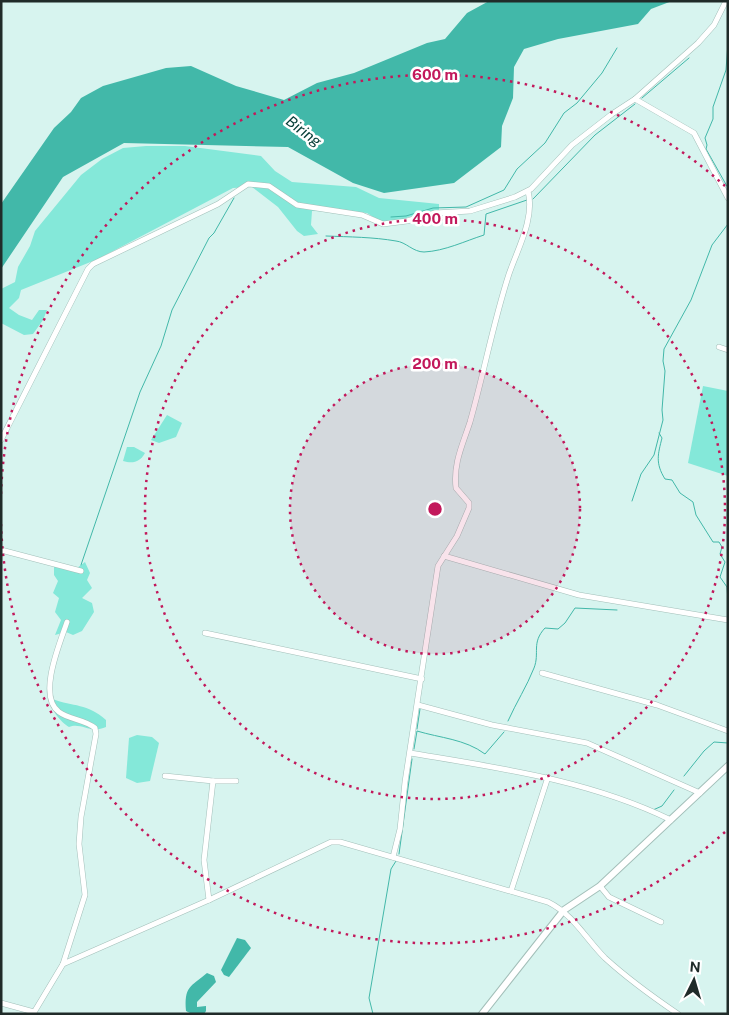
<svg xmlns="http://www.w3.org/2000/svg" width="729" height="1015" viewBox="0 0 729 1015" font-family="'Public Sans',sans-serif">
<rect width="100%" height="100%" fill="#d7f4ef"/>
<g fill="#84e8d9">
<polygon points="146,146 185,146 261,156 275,171 292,182 356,187 379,198 439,204 439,212 408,217 398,225 381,222 367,213 356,212 312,211 311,225 318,234 304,236 297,231 278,207 252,187 233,188 98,259 21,290 19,298 9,308 19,315 32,320 39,310 47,310 43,320 33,334 24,335 1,323 1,289 15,282 18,267 30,246 35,231 81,175 102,159 123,148"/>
<polygon points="703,386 728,391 728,476 688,463"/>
<polygon points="167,415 182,423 176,437 159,443 151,440"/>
<path d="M127 447H134L145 453C140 462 133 464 123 461Z"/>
<polygon points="85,562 90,573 87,580 92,588 82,598 92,603 94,612 82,631 73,635 66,632 55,635 61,620 55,612 59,598 53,593 58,581 54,575 54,567 68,565 77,568"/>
<path d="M52 699C74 707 87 703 106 720V727C90 734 81 722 69 727 61 722 49 709 52 699Z"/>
<polygon points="137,735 152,737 159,743 150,781 137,783 126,778 129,738"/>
</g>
<g fill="#42b8a9">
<polygon points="489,1 672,1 651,9 638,24 558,39 524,49 514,67 513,98 502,126 501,147 454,183 384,193 353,183 288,147 124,143 63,177 1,269 1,204 54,128 71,112 81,98 103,86 166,68 191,66 236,86 284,100 317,83 354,73 427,43 445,39 467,13"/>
<polygon points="237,938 245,940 251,948 229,977 224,975 221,970"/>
<path d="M207 973 214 976 216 982 197 1002V1007L206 1006V1011L204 1014H192L186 1011C184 987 190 987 207 973Z"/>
</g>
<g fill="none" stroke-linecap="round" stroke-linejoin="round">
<g stroke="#42b8a9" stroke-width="1">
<polyline points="728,43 726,70 713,107 713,119 705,138 707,145 706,149 728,188"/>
<polyline points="642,98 689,58"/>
<polyline points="533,199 595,135 635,104"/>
<polyline points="391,217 406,216 433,208 466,207 504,190 517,169 545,143 564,113 577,103 602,73 617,48"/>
<path d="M326 236C350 237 373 237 396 241 406 242 413 252 424 252 445 251 465 241 484 235L486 214 527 200"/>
<path d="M659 433 662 438C658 454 655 463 665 479L672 480 680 493 693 502 696 515 713 542H719L722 547 720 554 725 562 720 577 727 587 728 601"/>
<polyline points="632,501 641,474 654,455 663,420 662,410 665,371 663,361 664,349 691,300 712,245 728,224"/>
<polyline points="81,565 140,392 161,346 172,310 209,238 214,233 234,198"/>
<path d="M508 721C516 703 527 686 534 668 540 653 531 643 545 628L558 629 565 623 575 608 617 610"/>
<polyline points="417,729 420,709"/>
<path d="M414 749 417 731C440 738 465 739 485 754L504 732"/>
<polyline points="684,776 704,751 714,742 728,743"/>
<polyline points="653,810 662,806 674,790"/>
<polyline points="399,854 412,759"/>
<polyline points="373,1014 369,998 391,869 396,861"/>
</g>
<g stroke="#a3bfb9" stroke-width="6">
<g id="minor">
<polyline points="635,99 698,43 714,25 726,1"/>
<polyline points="719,347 728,350"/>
<polyline points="1,440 88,269 93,264 218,204 248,184 269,186 297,205 362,215 383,224 407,221 435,213 470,211 515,197 531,189 572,145 612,114 635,99 694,133 728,198"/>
<polyline points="1,550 81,571"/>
<polyline points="444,556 579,595 728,620"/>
<polyline points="205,633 422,679"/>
<polyline points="542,673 657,705 728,731"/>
<polyline points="418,705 492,725 587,743 700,793"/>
<path d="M410 753C499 768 589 780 671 820"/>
<polyline points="165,776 213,781 204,860 209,900"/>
<polyline points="213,781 236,781"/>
<path d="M393 857 400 829 405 782 438 566 457 536 469 508V503L456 488C453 463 463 444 470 422 484 373 493 323 509 274 518 248 535 218 528 191"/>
<polyline points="600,886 609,897 661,922"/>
<polyline points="511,891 548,777"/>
<path d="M63 964 85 895 79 844 81 817 96 734 95 728C84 719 70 720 59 712 37 696 60 643 67 622"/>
<polyline points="1,1003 34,1012"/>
<path d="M33 1014 63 964 209 900 331 842H340L548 902C574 915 585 938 605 958 628 979 653 997 678 1014"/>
</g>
</g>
<g stroke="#a3bfb9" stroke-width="8">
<polyline id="tertiary" points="482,1014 564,910 600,886 728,766"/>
</g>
<use href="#minor" stroke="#fff" stroke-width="5"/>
<use href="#tertiary" stroke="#fff" stroke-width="6"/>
</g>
<circle cx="435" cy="509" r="145" fill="#c2185b" fill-opacity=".12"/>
<g fill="none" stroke="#c2185b" stroke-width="2.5" stroke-dasharray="2.5 5">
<circle cx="435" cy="509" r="145"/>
<circle cx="435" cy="509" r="290"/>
<path d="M725 832A434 434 0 0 1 1 524M1 494A434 434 0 0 1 725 186"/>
</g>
<g text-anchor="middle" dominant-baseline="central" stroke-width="5" stroke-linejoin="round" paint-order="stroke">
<g font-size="15" font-style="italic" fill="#073e38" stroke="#fff">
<text transform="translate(304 131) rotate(37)">Biring</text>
</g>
</g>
<circle cx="435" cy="509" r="8" fill="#c2185b" stroke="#fff" stroke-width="2.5"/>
<g font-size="15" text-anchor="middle" font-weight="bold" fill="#c2185b" stroke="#fff" stroke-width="5" stroke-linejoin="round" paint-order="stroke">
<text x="435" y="80">600 m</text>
<text x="435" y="224">400 m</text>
<text x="435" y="369">200 m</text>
</g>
<rect width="729" height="1015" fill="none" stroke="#202b29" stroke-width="5"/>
<g transform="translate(694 980) rotate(5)" stroke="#ffffff" stroke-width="4" paint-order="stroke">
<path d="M0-4L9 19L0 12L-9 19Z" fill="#202b29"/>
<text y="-8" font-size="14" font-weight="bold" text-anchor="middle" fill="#202b29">N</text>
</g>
</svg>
